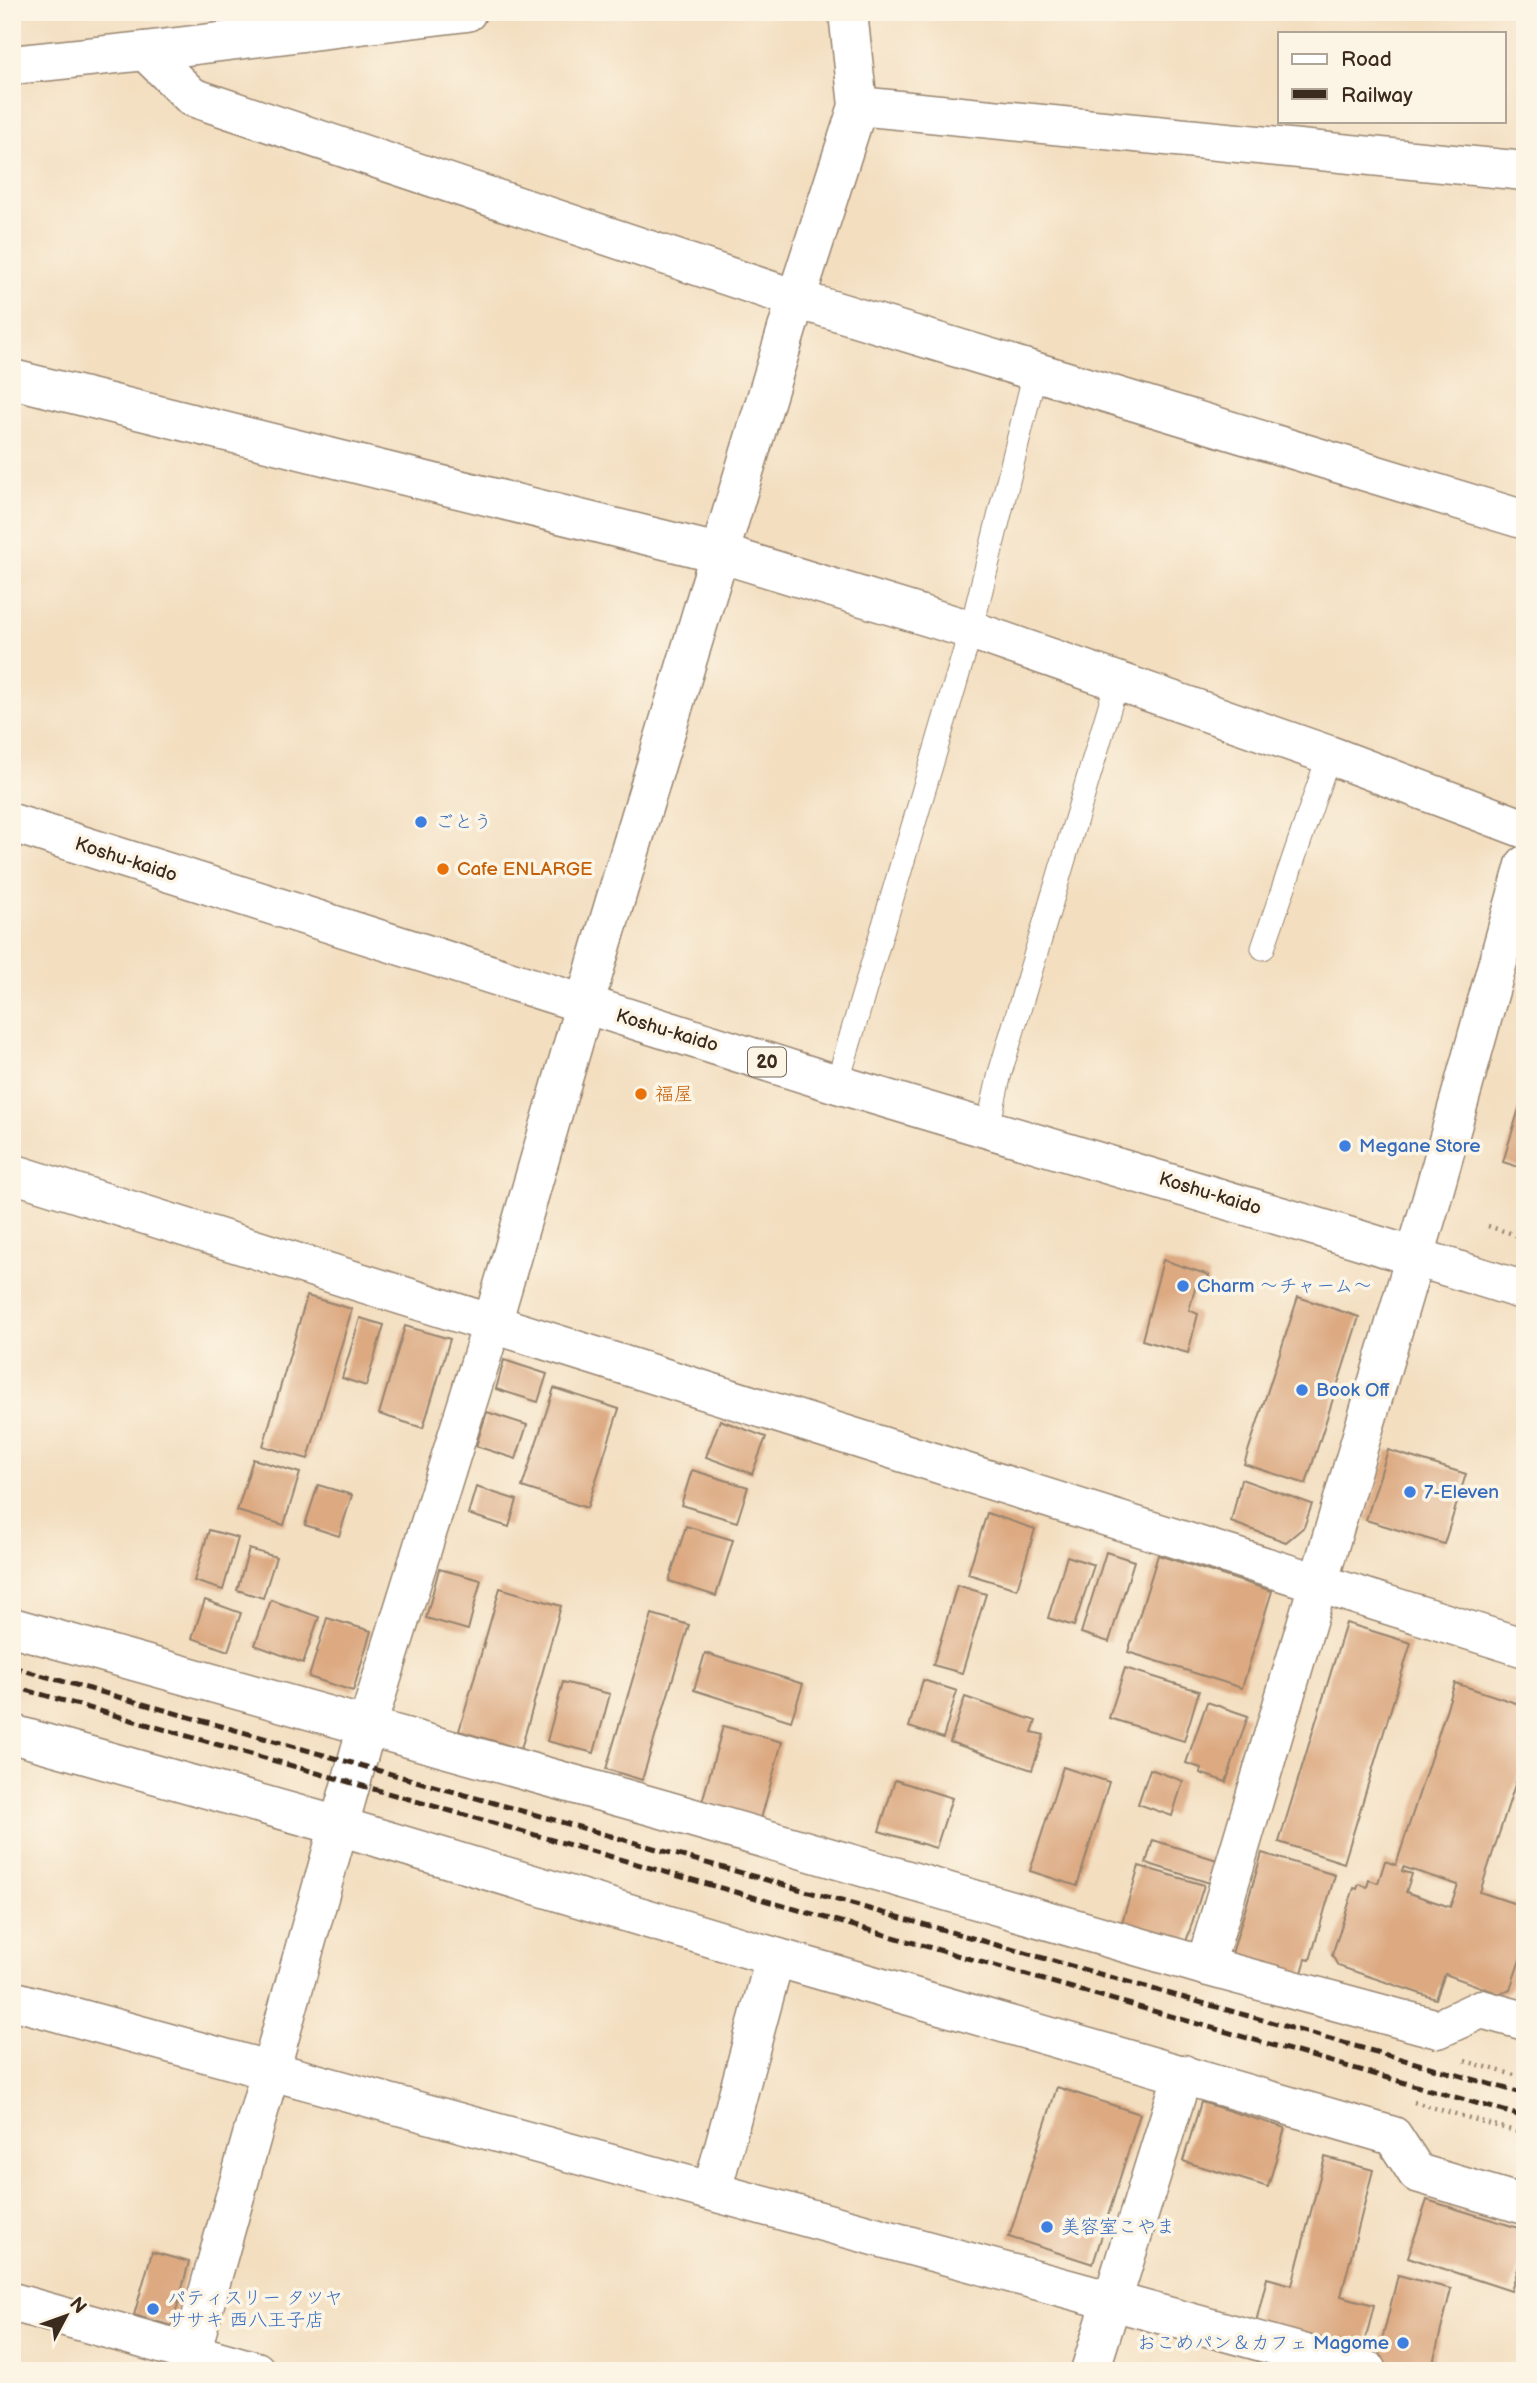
<svg xmlns="http://www.w3.org/2000/svg" width="1537" height="2383" viewBox="0 0 1537 2383" font-family="'Balsamiq Sans','Klee One',sans-serif">
<rect width="100%" height="100%" fill="#fcf5e5"/>
<filter id="ink" filterUnits="userSpaceOnUse"><feTurbulence type="fractalNoise" baseFrequency=".0143" numOctaves="2"/><feDisplacementMap in="SourceGraphic" scale="14" xChannelSelector="R" yChannelSelector="G"/><feConvolveMatrix kernelMatrix="1 2 1 2 8 2 1 2 1" color-interpolation-filters="sRGB"/></filter>
<filter id="wash" filterUnits="userSpaceOnUse"><feTurbulence type="fractalNoise" baseFrequency=".00686" numOctaves="4" result="noise"/><feDisplacementMap in="SourceGraphic" scale="28" xChannelSelector="R" yChannelSelector="G"/><feGaussianBlur stdDeviation="1.57" result="paint"/><feColorMatrix in="noise" values="0 0 0 0 0 0 0 0 0 0 0 0 0 0 0 0 0 1.4 0 .05"/><feComposite in="paint" operator="in"/></filter>
<g filter="url(#wash)">
<rect width="100%" height="100%" fill="#f3dec0"/>
<g id="blocks">
<g fill="#dca981" fill-rule="evenodd">
<polygon points="1524,1092 1525,1093 1525,1169 1503,1162"/>
<polygon points="1163,1260 1209,1275 1208,1288 1196,1285 1189,1310 1198,1314 1188,1353 1142,1340"/>
<polygon points="307,1296 352,1309 308,1459 263,1446"/>
<polygon points="1298,1297 1359,1317 1306,1484 1244,1464"/>
<polygon points="360,1318 384,1325 366,1386 342,1378"/>
<polygon points="405,1326 450,1339 423,1428 379,1414"/>
<polygon points="504,1360 547,1374 538,1402 496,1389"/>
<polygon points="554,1388 619,1409 587,1508 522,1487"/>
<polygon points="487,1412 527,1425 516,1459 476,1446"/>
<polygon points="720,1420 766,1437 752,1474 706,1457"/>
<polygon points="1388,1450 1466,1474 1444,1544 1366,1520"/>
<polygon points="253,1459 300,1473 284,1525 237,1511"/>
<polygon points="692,1470 748,1487 737,1522 681,1505"/>
<polygon points="1241,1479 1312,1504 1304,1527 1286,1542 1231,1522"/>
<polygon points="318,1485 352,1495 339,1536 305,1525"/>
<polygon points="476,1487 517,1500 509,1527 468,1514"/>
<polygon points="987,1513 1035,1529 1017,1589 968,1574"/>
<polygon points="686,1526 733,1540 716,1596 669,1581"/>
<polygon points="209,1530 238,1538 223,1590 194,1581"/>
<polygon points="249,1549 276,1557 263,1598 237,1590"/>
<polygon points="1106,1552 1134,1561 1109,1642 1081,1633"/>
<polygon points="1158,1555 1272,1591 1242,1688 1128,1652"/>
<polygon points="1067,1556 1094,1565 1074,1626 1048,1618"/>
<polygon points="439,1569 481,1580 468,1630 426,1618"/>
<polygon points="957,1585 986,1594 962,1673 933,1665"/>
<polygon points="500,1588 561,1606 521,1749 459,1731"/>
<polygon points="205,1600 241,1613 228,1651 192,1638"/>
<polygon points="271,1600 319,1617 303,1663 255,1645"/>
<polygon points="652,1614 689,1625 642,1780 606,1769"/>
<polygon points="327,1618 371,1631 353,1691 309,1677"/>
<polygon points="1346,1623 1411,1643 1344,1863 1279,1842"/>
<polygon points="705,1653 803,1684 791,1721 694,1690"/>
<polygon points="1125,1668 1199,1691 1184,1741 1109,1718"/>
<polygon points="923,1680 957,1691 943,1738 909,1727"/>
<polygon points="563,1682 610,1694 594,1753 547,1741"/>
<path d="M1455 1683 1525 1706V1754L1480 1892 1525 1907V1945L1510 1989 1500 1994 1445 1974 1436 1999 1338 1966 1332 1955 1354 1888 1357 1889 1359 1884 1367 1887 1369 1880 1378 1883 1385 1861 1396 1865ZM1403 1867 1458 1885 1450 1907 1406 1892 1412 1874 1402 1871Z"/>
<polygon points="965,1697 1036,1721 1032,1732 1044,1735 1032,1770 950,1742"/>
<polygon points="1207,1702 1248,1716 1226,1782 1200,1773 1201,1768 1186,1763"/>
<polygon points="723,1726 782,1742 761,1819 702,1802"/>
<polygon points="1063,1767 1109,1782 1077,1886 1030,1871"/>
<polygon points="1150,1769 1183,1781 1172,1816 1138,1804"/>
<polygon points="895,1780 952,1798 936,1848 879,1831"/>
<polygon points="1153,1840 1217,1860 1210,1883 1146,1863"/>
<polygon points="1262,1853 1335,1875 1310,1960 1306,1959 1299,1983 1231,1957"/>
<polygon points="1139,1866 1204,1885 1186,1942 1122,1922"/>
<polygon points="1057,2087 1140,2114 1093,2264 1009,2237"/>
<polygon points="1201,2102 1285,2128 1268,2187 1183,2161"/>
<polygon points="1325,2157 1373,2170 1341,2296 1374,2305 1363,2350 1256,2322 1267,2278 1292,2285"/>
<polygon points="1427,2200 1525,2230 1525,2247 1511,2291 1408,2257"/>
<polygon points="152,2252 189,2262 172,2326 134,2315"/>
<polygon points="1398,2275 1451,2289 1431,2371 1393,2371 1376,2365"/>
</g>
</g>
</g>
<g filter="url(#ink)">
<use href="#blocks" fill-opacity="0" stroke="#97846f" stroke-width="2"/>
<g fill="none" stroke-linecap="round" stroke-linejoin="round">
<g stroke="#97846f" stroke-width="25">
<g id="lane">
<polyline points="1263,948 1329,755"/>
<polyline points="837,1084 971,630 1035,372"/>
<polyline points="988,1127 1000,1073 1117,682"/>
</g>
</g>
<g stroke="#97846f" stroke-width="41">
<g id="street">
<polyline points="145,51 192,97 796,299 1525,520"/>
<polyline points="12,65 145,51 467,12"/>
<polyline points="858,106 1525,171"/>
<polyline points="12,379 722,554 971,630 1329,755 1525,829"/>
<polyline points="12,1173 1525,1648"/>
<polyline points="12,1627 662,1809 1205,1966 1438,2029 1481,2009 1525,2021"/>
<polyline points="12,1734 339,1826 775,1957 1393,2136 1417,2173 1525,2205"/>
<polyline points="1205,1966 1431,1202 1525,865"/>
<polyline points="12,2000 1368,2371"/>
<polyline points="712,2191 775,1957"/>
<polyline points="12,2302 256,2371"/>
<polyline points="186,2371 367,1726 492,1324 600,951 796,299 858,106 848,12"/>
<polyline points="1090,2371 1183,2074"/>
</g>
</g>
<g stroke="#97846f" stroke-width="41">
<polyline id="highway" points="12,823 837,1084 1354,1238 1525,1291"/>
</g>
<g stroke="#97846f" stroke-width="4.5" stroke-dasharray="2 5" stroke-linecap="butt">
<polyline points="1488,1226 1525,1238"/>
<polyline points="1465,2061 1525,2078"/>
<polyline points="1414,2102 1525,2134"/>
</g>
<use href="#lane" stroke="#fff" stroke-width="23"/>
<use href="#street" stroke="#fff" stroke-width="38"/>
<use href="#highway" stroke="#fff" stroke-width="38"/>
<g stroke="#3b2a1e" stroke-width="5" stroke-dasharray="10 5" stroke-linecap="butt">
<polyline points="12,1667 1525,2094"/>
<polyline points="12,1686 1525,2117"/>
</g>
</g>
</g>
<g fill="#3f7fe0" stroke="#fcf5e5" stroke-width="2.5">
<circle cx="421" cy="822" r="7"/>
<circle cx="1345" cy="1146" r="7"/>
<circle cx="1183" cy="1286" r="7"/>
<circle cx="1302" cy="1390" r="7"/>
<circle cx="1410" cy="1492" r="7"/>
<circle cx="1047" cy="2227" r="7"/>
<circle cx="153" cy="2309" r="7"/>
<circle cx="1403" cy="2343" r="7"/>
</g>
<g fill="#e8710a" stroke="#fcf5e5" stroke-width="2.5">
<circle cx="443" cy="869" r="7"/>
<circle cx="641" cy="1094" r="7"/>
</g>
<g text-anchor="middle" dominant-baseline="central" stroke-width="7" stroke-linejoin="round" paint-order="stroke">
<rect fill="#fcf5e5" stroke="#75675a" stroke-width="2" x="748" y="1047.5" width="38" height="29" rx="5"/>
<g font-size="18" font-weight="bold" fill="#3b2a1e">
<text x="767" y="1062">20</text>
</g>
<g font-size="19" fill="#366cbe" stroke="#fcf5e5" text-anchor="start">
<text x="435" y="822">ごとう</text>
<text x="1359" y="1146">Megane Store</text>
<text x="1197" y="1286">Charm ～チャーム～</text>
<text x="1316" y="1390">Book Off</text>
<text x="1424" y="1492">7-Eleven</text>
<text x="1061" y="2227">美容室こやま</text>
<text x="167" y="2298">パティスリー タツヤ<tspan x="167" dy="22">ササキ 西八王子店</tspan></text>
<text x="1389" y="2343" text-anchor="end">おこめパン＆カフェ Magome</text>
</g>
<g font-size="19" fill="#3b2a1e" stroke="#fcf5e5">
<text transform="translate(126 860) rotate(18)">Koshu-kaido</text>
<text transform="translate(667 1031) rotate(17)">Koshu-kaido</text>
<text transform="translate(1210 1194) rotate(17)">Koshu-kaido</text>
</g>
<g font-size="19" fill="#c56008" stroke="#fcf5e5" text-anchor="start">
<text x="457" y="869">Cafe ENLARGE</text>
<text x="655" y="1094">福屋</text>
</g>
</g>
<rect width="1537" height="2383" fill="none" stroke="#fcf5e5" stroke-width="42"/>
<rect x="1278" y="32" width="228" height="91" fill="#fcf5e5" stroke="#afa495" stroke-width="2"/>
<rect x="1292" y="54" width="35" height="10" fill="#ffffff" stroke="#afa495" stroke-width="2"/>
<text x="1341" y="66" font-size="21" fill="#3b2a1e">Road</text>
<rect x="1292" y="89" width="35" height="10" fill="#3b2a1e" stroke="#afa495" stroke-width="2"/>
<text x="1341" y="102" font-size="21" fill="#3b2a1e">Railway</text>
<g transform="translate(66 2316) rotate(49)" stroke="#fcf5e5" stroke-width="5" paint-order="stroke">
<path d="M0-5L12 26L0 18L-12 26Z" fill="#3b2a1e"/>
<text y="-10" font-size="19" font-weight="bold" text-anchor="middle" fill="#3b2a1e">N</text>
</g>
</svg>
